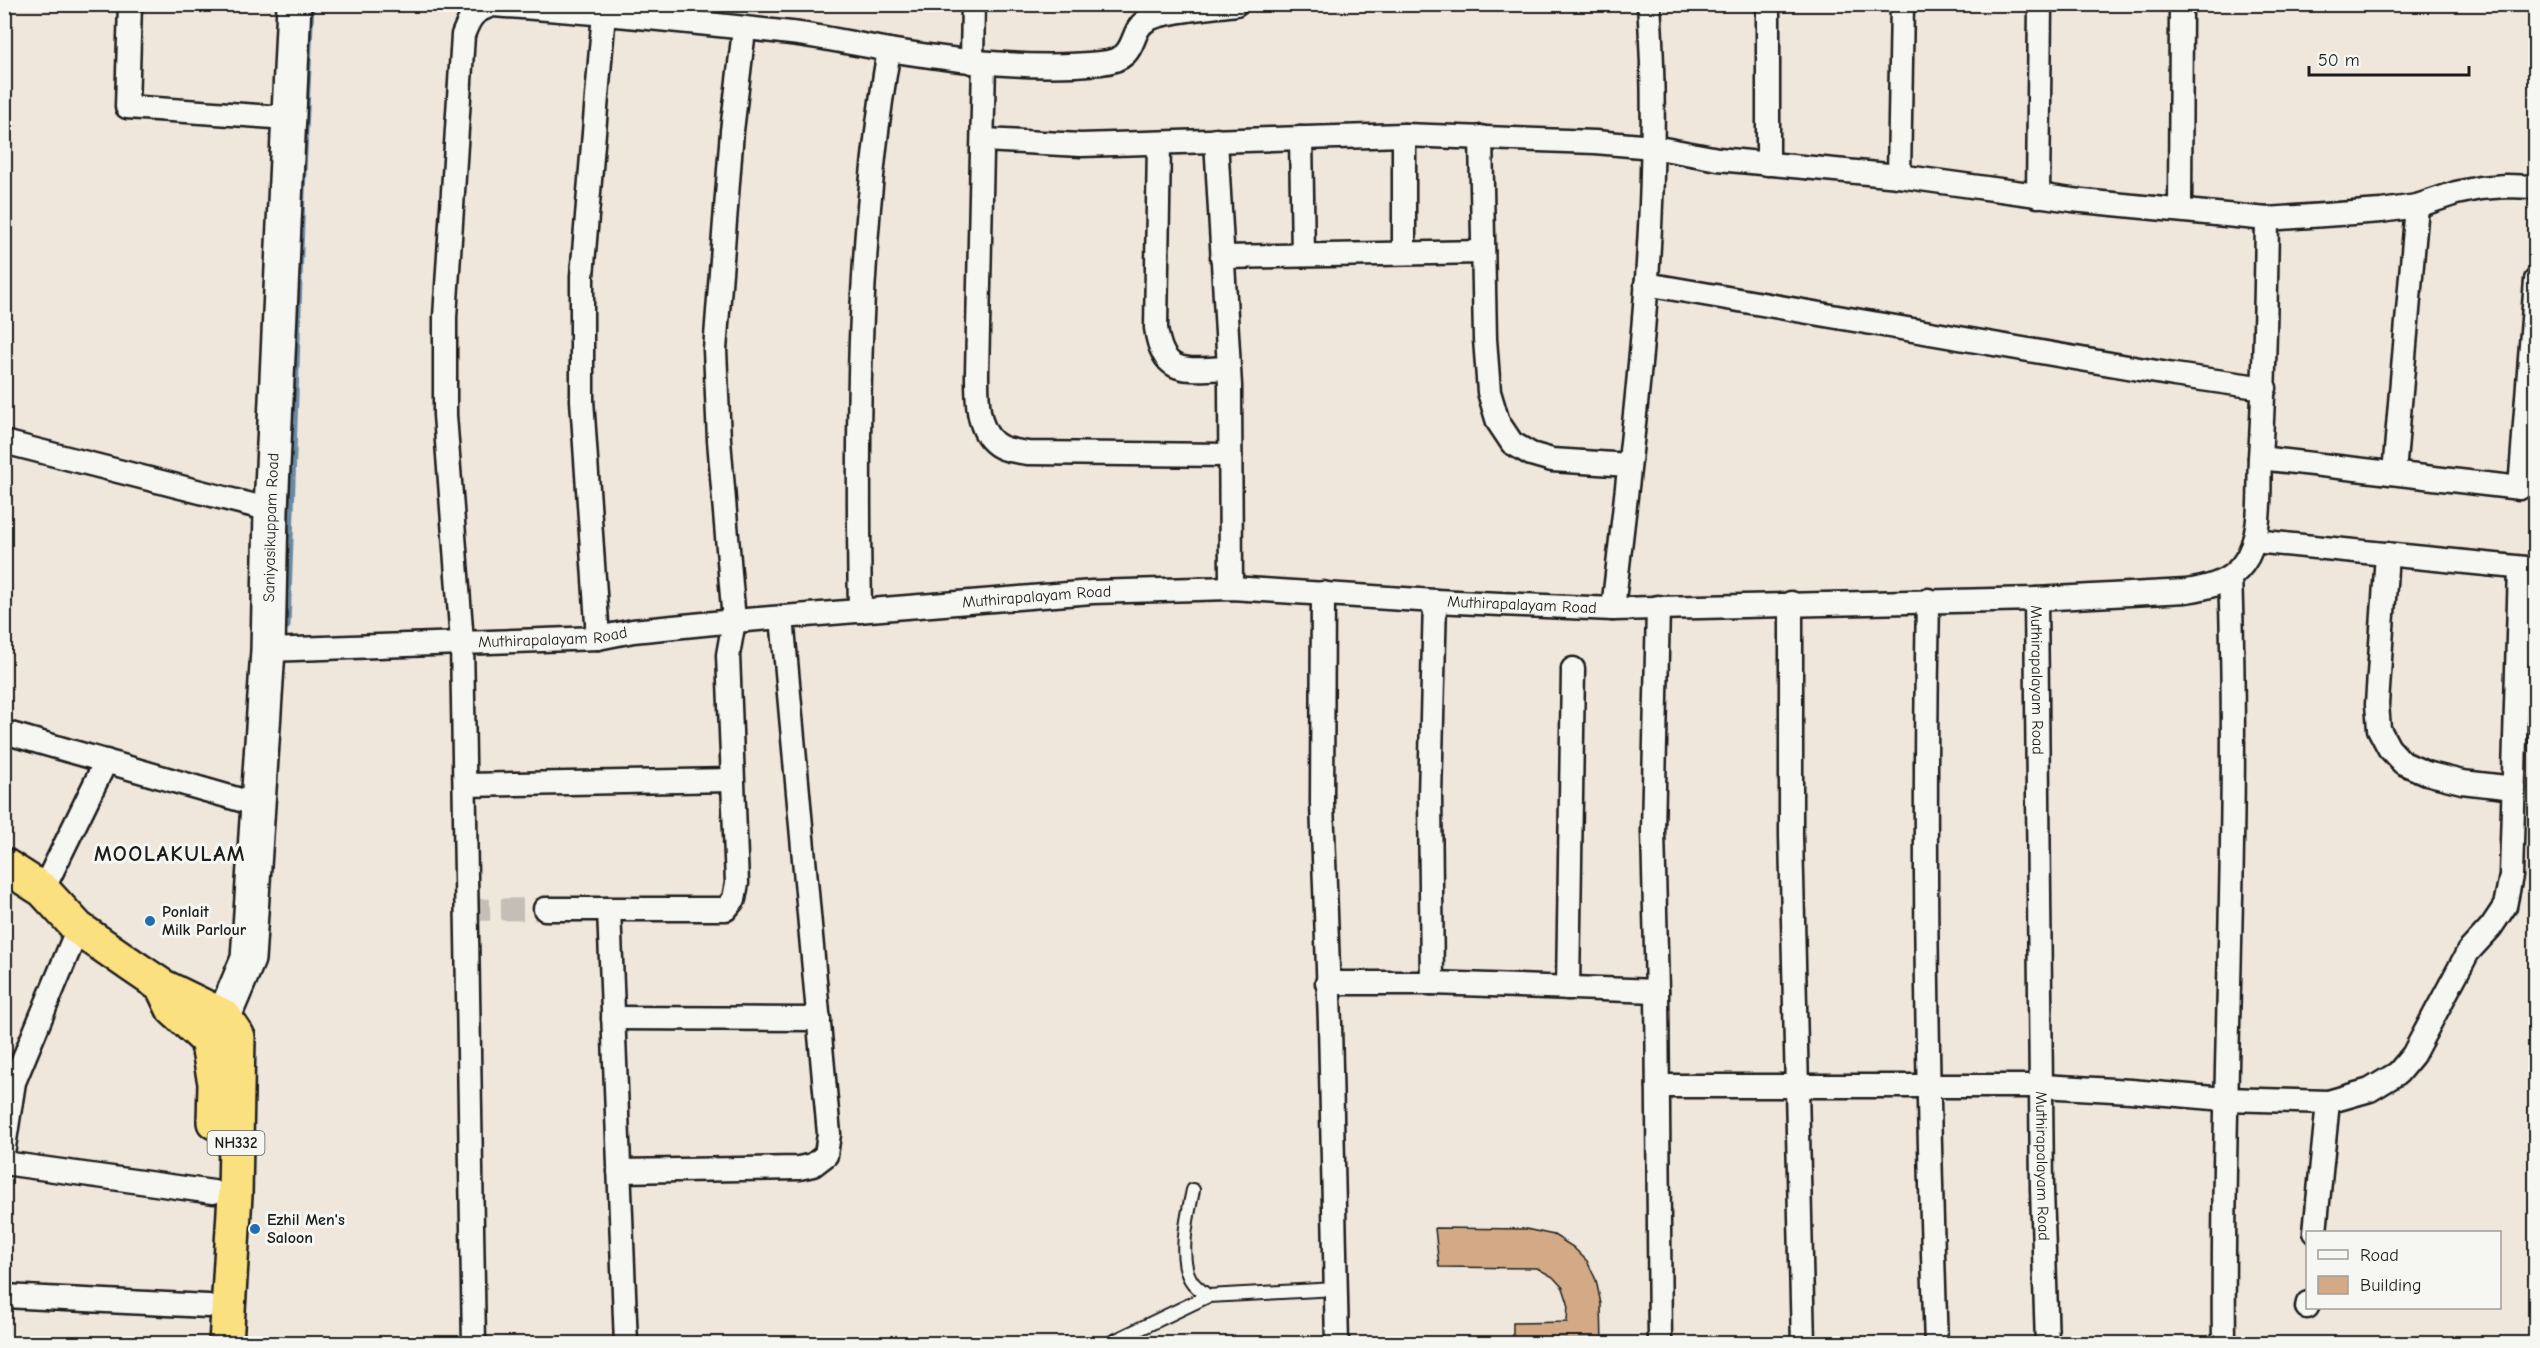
<svg xmlns="http://www.w3.org/2000/svg" width="2540" height="1348" viewBox="0 0 2540 1348" font-family="'Comic Neue',sans-serif">
<rect width="100%" height="100%" fill="#efe7dc"/>
<filter id="ink" filterUnits="userSpaceOnUse"><feTurbulence type="fractalNoise" baseFrequency=".0167" numOctaves="2"/><feDisplacementMap in="SourceGraphic" scale="12" xChannelSelector="R" yChannelSelector="G"/><feConvolveMatrix kernelMatrix="1 2 1 2 8 2 1 2 1" color-interpolation-filters="sRGB"/></filter>
<g filter="url(#ink)">
<g fill="none" stroke-linecap="round" stroke-linejoin="round">
<polyline stroke="#6b8aa3" stroke-width="7" points="287,626 302,194 311,4"/>
</g>
<polygon fill="#d3aa85" stroke="#1c1c1c" stroke-width="1.5" points="1435,1228 1526,1229 1554,1235 1573,1247 1587,1261 1596,1280 1601,1304 1602,1344 1513,1344 1513,1323 1567,1322 1568,1303 1563,1288 1553,1277 1537,1268 1439,1267"/>
<g fill="none" stroke-linecap="round" stroke-linejoin="round">
<polyline stroke="#c5beb6" stroke-width="22" stroke-dasharray="22 11" stroke-linecap="butt" points="468,910 545,909"/>
<g stroke="#1c1c1c" stroke-width="16">
<g id="lane">
<path d="M1193 1190C1188 1215 1176 1262 1193 1283 1197 1288 1203 1292 1208 1296"/>
<polyline points="1108,1344 1208,1296 1336,1289"/>
</g>
</g>
<g stroke="#1c1c1c" stroke-width="27">
<g id="street">
<polyline points="130,4 127,107 288,118"/>
<polyline points="972,62 973,4"/>
<path d="M984 63 977 373C977 395 976 430 996 444 1005 451 1018 451 1028 453L1230 455"/>
<polyline points="1404,135 1404,253"/>
<polyline points="1481,137 1485,339 1489,392 1498,422 1512,443 1531,454 1552,460 1629,465"/>
<polyline points="1301,138 1303,255"/>
<polyline points="984,140 1081,145 1404,135 1595,142 1653,147 1718,159 1899,176 2072,200 2267,219 2381,211 2417,206 2456,193 2480,188 2506,186 2536,187"/>
<polyline points="1216,140 1230,386 1231,588"/>
<path d="M1159 143 1156 328C1163 378 1187 369 1228 368"/>
<polyline points="1768,164 1768,4"/>
<polyline points="1899,176 1902,4"/>
<polyline points="2038,196 2040,4"/>
<polyline points="2180,209 2181,4"/>
<polyline points="1222,257 1483,252"/>
<polyline points="1646,284 2174,375 2265,388"/>
<polyline points="4,442 271,510"/>
<polyline points="2260,458 2520,488 2536,280"/>
<polyline points="2394,473 2417,206"/>
<polyline points="2254,541 2536,569"/>
<polyline points="2387,554 2377,704 2379,729 2389,748 2403,763 2426,773 2462,782 2514,788"/>
<polyline points="1323,593 1322,803 1330,1024 1337,1344"/>
<path id="s1" d="M2036 599 2042 1189 2047 1344"/>
<path d="M1928 600C1923 848 1927 1096 1936 1344"/>
<polyline points="1791,603 1791,835 1803,1344"/>
<polyline points="1658,607 1653,831 1657,991 1660,1344"/>
<path d="M1613 609C1636 408 1663 207 1649 4"/>
<path d="M860 611C857 423 857 236 889 50"/>
<polyline points="598,638 582,400 582,276 604,13"/>
<path id="s2" d="M268 650 598 638 633 631 734 621 1092 592 1231 588 1435 601 1613 609 2036 599 2186 591C2207 588 2229 583 2243 564 2264 536 2258 491 2260 457 2265 378 2266 298 2267 219"/>
<polyline points="4,732 258,805"/>
<polyline points="465,785 732,780"/>
<polyline points="43,890 106,761"/>
<polyline points="545,909 726,909 734,899 737,883 728,655 734,621 719,440 715,350 732,131 744,30"/>
<polyline points="609,909 626,1344"/>
<polyline points="1327,983 1432,983 1657,991"/>
<polyline points="1432,983 1430,796 1435,601"/>
<polyline points="1568,988 1573,669"/>
<polyline points="613,1018 819,1019"/>
<polyline points="1658,1086 2042,1086 2131,1091 2225,1099 2328,1102 2370,1090 2398,1073 2413,1055 2468,952 2491,927 2505,906 2511,876 2520,568"/>
<polyline points="4,1147 14,1082 78,928"/>
<polyline points="4,1163 213,1192"/>
<polyline points="619,1171 799,1168 813,1165 826,1155 829,1134 782,617"/>
<polyline points="2315,1232 2328,1102"/>
<polyline points="4,1296 208,1306"/>
<polyline points="2307,1307 2308,1303"/>
<path d="M474 1344 462 642 445 415V317L463 35C470 17 473 11 493 5 592 12 692 22 791 33 824 37 856 44 889 50 958 61 1030 70 1101 63 1143 59 1125 29 1151 18 1171 10 1213 7 1236 4"/>
<path d="M2224 1344C2221 1088 2240 832 2230 577"/>
</g>
</g>
<g stroke="#1c1c1c" stroke-width="38">
<g id="secondary">
<path id="s3" d="M208 1039 224 1016 248 959 268 650 271 510 294 4"/>
</g>
</g>
<g stroke="#1c1c1c" stroke-width="38">
<g id="highway">
<polyline points="4,865 43,890 78,928 131,965 162,986 224,1016 238,1037 235,1195 226,1344"/>
<polyline points="164,990 173,1009 207,1040 215,1083 214,1122"/>
</g>
</g>
<use href="#lane" stroke="#f6f6f2" stroke-width="12"/>
<use href="#street" stroke="#f6f6f2" stroke-width="22"/>
<use href="#secondary" stroke="#f6f6f2" stroke-width="33"/>
<use href="#highway" stroke="#fbe080" stroke-width="33"/>
</g>
</g>
<g fill="#1f6fb2" stroke="#f6f6f2" stroke-width="2">
<circle cx="150" cy="921" r="6"/>
<circle cx="255" cy="1229" r="6"/>
</g>
<g text-anchor="middle" dominant-baseline="central" stroke-width="6" stroke-linejoin="round" paint-order="stroke">
<rect fill="#f6f6f2" stroke="#5d5d5c" stroke-width="1.5" x="207.5" y="1131" width="57" height="24" rx="4.5"/>
<g font-size="15" font-weight="bold" fill="#1c1c1c">
<text x="236" y="1143">NH332</text>
</g>
<g font-size="16" fill="#1c1c1c" stroke="#f6f6f2">
<text stroke="none"><textPath href="#s3" startOffset="522">Saniyasikuppam Road</textPath></text>
<text stroke="none"><textPath href="#s2" startOffset="771">Muthirapalayam Road</textPath></text>
<text stroke="none"><textPath href="#s2" startOffset="1257">Muthirapalayam Road</textPath></text>
<text stroke="none"><textPath href="#s2" startOffset="285">Muthirapalayam Road</textPath></text>
<text stroke="none"><textPath href="#s1" startOffset="81">Muthirapalayam Road</textPath></text>
<text stroke="none"><textPath href="#s1" startOffset="567">Muthirapalayam Road</textPath></text>
</g>
<g font-size="16" font-weight="bold" fill="#1c1c1c" stroke="#f6f6f2" text-anchor="start">
<text x="162" y="912">Ponlait<tspan x="162" dy="18">Milk Parlour</tspan></text>
<text x="267" y="1220">Ezhil Men's<tspan x="267" dy="18">Saloon</tspan></text>
</g>
<g font-size="22" font-weight="bold" letter-spacing="1.5" fill="#1c1c1c" stroke="#f6f6f2">
<text x="170" y="854">MOOLAKULAM</text>
</g>
</g>
<rect width="2540" height="1348" fill="none" stroke="#f6f6f2" stroke-width="24"/>
<rect x="12" y="12" width="2516" height="1324" fill="none" stroke="#1c1c1c" stroke-width="2" filter="url(#ink)"/>
<rect x="2306" y="1231" width="195" height="78" fill="#f6f6f2" stroke="#9f9f9c" stroke-width="1.5"/>
<rect x="2318" y="1250" width="30" height="9" fill="#f6f6f2" stroke="#9f9f9c" stroke-width="1.5"/>
<text x="2360" y="1261" font-size="18" fill="#1c1c1c">Road</text>
<rect x="2318" y="1276" width="30" height="18" fill="#d3aa85" stroke="#9f9f9c" stroke-width="1.5"/>
<text x="2360" y="1291" font-size="18" fill="#1c1c1c">Building</text>
<path d="M2309 66v9h160v-9" fill="none" stroke="#1c1c1c" stroke-width="3"/>
<text x="2318" y="66" font-size="18" fill="#1c1c1c" stroke="#f6f6f2" stroke-width="4.5" paint-order="stroke">50 m</text>
</svg>
